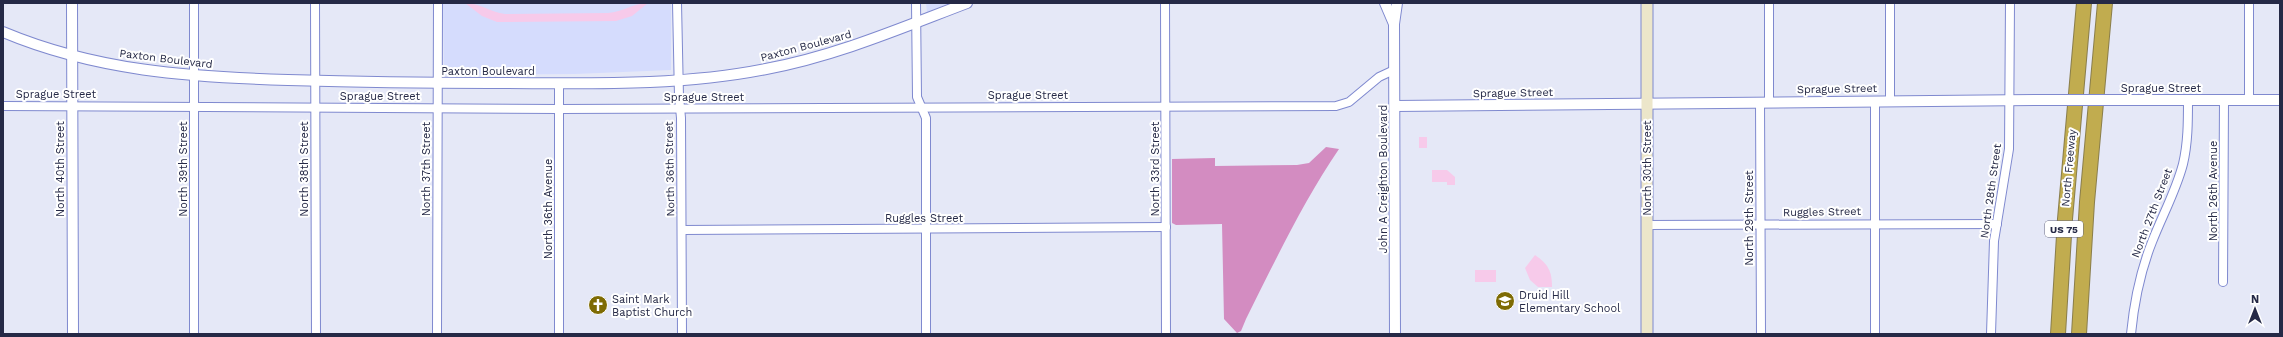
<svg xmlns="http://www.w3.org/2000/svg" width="2283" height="337" viewBox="0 0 2283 337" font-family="'Work Sans',sans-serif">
<rect width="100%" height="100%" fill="#e5e8f7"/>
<g fill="#d5dcfd">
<polygon points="443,3 671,3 671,70 575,74 444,75"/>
<polygon points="926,3 950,3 927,12"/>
</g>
<g fill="#f7caea">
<path d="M465 3C480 3 490 12 505 14L608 13C623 12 633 3 648 3L632 16 616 21 497 22 482 16Z"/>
<rect x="1419" y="137" width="8" height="11"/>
<polygon points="1432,170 1447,170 1455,177 1455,185 1447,185 1447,182 1432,182"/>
<path d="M1535 255C1548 264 1552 271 1552 287H1538L1530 280 1525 268Z"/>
<rect x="1475" y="270" width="21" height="12"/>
</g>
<path fill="#d38cc1" d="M1326 147 1339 149C1303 202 1275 261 1246 319L1241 331 1237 333 1224 319 1222 224 1176 225 1172 223V159L1215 158V166L1297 165 1309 163Z"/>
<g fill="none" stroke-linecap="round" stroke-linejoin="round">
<g stroke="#7f89cf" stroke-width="10">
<g id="minor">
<polyline points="194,3 194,334"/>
<polyline points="315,3 316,334"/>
<polyline points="677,3 679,97 681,118 682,334"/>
<polyline points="916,3 917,97 926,118 926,334"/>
<polyline points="1165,3 1166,334"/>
<polyline points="559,83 559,334"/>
<polyline points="2249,100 2249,3"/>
<polyline points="1875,101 1875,334"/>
<polyline points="1890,101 1890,3"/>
<polyline points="1760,102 1761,334"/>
<polyline points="1769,102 1769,3"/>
<polyline points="3,106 559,109 1336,106 1349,102 1379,77 1394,70"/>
<polyline points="1647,225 1997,224"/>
<polyline points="682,230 1166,227"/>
<polyline points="2223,282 2224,100"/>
<polyline points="437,334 438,3"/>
<polyline points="1991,334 1994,241 2009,149 2010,3"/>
<path d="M2131 334C2134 303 2140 272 2152 242 2162 216 2176 191 2183 164 2188 143 2188 121 2188 100"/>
</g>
</g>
<g stroke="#7f89cf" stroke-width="12">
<g id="tertiary">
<polyline points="72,3 73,334"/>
<polyline points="1385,3 1394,24"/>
<path d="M3 32C96 71 189 77 288 80 356 82 423 83 490 83 581 83 676 87 766 69 836 56 901 28 967 3"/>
<polyline points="2126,100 2280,100"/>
<polyline points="1395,106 2043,100"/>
<polyline points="1395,334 1394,24 1397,3"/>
</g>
</g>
<g stroke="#7f89cf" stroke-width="13">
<polyline id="secondary" points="1647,3 1647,334"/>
</g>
<g stroke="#8a7e4c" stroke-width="16">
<g id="motorway">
<polyline points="2058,334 2065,219 2084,3"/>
<polyline points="2079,334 2087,202 2105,3"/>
</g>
</g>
<use href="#minor" stroke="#fff" stroke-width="8"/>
<use href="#tertiary" stroke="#fff" stroke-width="10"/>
<use href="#secondary" stroke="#ece6ca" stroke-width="11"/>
<use href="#motorway" stroke="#c1ac4f" stroke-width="14"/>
<g stroke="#7f89cf" stroke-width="12" stroke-linecap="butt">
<polyline id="tertiary-bridge" points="2043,100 2126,100"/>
</g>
<use href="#tertiary-bridge" stroke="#fff" stroke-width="10"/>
</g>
<defs>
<g id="school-disc" transform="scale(1)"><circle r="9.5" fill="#7e6b04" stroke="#fff"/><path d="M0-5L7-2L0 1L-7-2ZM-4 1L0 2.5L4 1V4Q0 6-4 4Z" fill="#fff"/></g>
<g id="church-disc" transform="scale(1)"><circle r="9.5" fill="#7e6b04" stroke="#fff"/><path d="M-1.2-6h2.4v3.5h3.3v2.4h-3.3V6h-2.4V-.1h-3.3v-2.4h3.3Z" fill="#fff"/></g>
</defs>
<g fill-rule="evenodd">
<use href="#school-disc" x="1505" y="301"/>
<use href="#church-disc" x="598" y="305"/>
</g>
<g text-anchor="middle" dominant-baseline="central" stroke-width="4" stroke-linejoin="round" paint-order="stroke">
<rect fill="#fff" stroke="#66697e" stroke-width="1" x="2045" y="221" width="38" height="16" rx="3"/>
<g font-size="10" font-weight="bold" fill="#252946">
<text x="2064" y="229">US 75</text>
</g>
<g font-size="11" fill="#252946" stroke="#fff">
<text transform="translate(806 46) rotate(-15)">Paxton Boulevard</text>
<text transform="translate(166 59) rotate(7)">Paxton Boulevard</text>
<text x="488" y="71">Paxton Boulevard</text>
<text x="2161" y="88">Sprague Street</text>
<text transform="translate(1837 89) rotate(-1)">Sprague Street</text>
<text transform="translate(1513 93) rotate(-1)">Sprague Street</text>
<text x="56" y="94">Sprague Street</text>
<text x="1028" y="95">Sprague Street</text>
<text x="380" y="96">Sprague Street</text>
<text x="704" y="97">Sprague Street</text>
<text transform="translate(1647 168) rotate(-90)">North 30th Street</text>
<text transform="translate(2069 168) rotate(-85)">North Freeway</text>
<text transform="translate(60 169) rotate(-90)">North 40th Street</text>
<text transform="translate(183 169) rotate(-90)">North 39th Street</text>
<text transform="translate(304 169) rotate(-90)">North 38th Street</text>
<text transform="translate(426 169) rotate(-90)">North 37th Street</text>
<text transform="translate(670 169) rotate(-91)">North 36th Street</text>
<text transform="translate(1155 169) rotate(-90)">North 33rd Street</text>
<text transform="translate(1383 179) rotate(-90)">John A Creighton Boulevard</text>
<text transform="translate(1991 191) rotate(-82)">North 28th Street</text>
<text transform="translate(2213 191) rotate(-90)">North 26th Avenue</text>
<text transform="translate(548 209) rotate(-90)">North 36th Avenue</text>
<text transform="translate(1822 212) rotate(-1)">Ruggles Street</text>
<text transform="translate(2152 213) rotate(-69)">North 27th Street</text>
<text x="924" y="218">Ruggles Street</text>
<text transform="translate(1749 218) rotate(-90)">North 29th Street</text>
</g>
<g font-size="11" fill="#252946" stroke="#fff" text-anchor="start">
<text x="1519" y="295">Druid Hill<tspan x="1519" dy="13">Elementary School</tspan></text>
<text x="612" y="299">Saint Mark<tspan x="612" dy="13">Baptist Church</tspan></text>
</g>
</g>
<rect width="2283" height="337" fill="none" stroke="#252946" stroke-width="8"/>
<g transform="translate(2255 309)" stroke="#ffffff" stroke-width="3" paint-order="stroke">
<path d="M0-3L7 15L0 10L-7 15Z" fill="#252946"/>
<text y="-6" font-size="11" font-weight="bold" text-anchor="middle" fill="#252946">N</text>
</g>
</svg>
